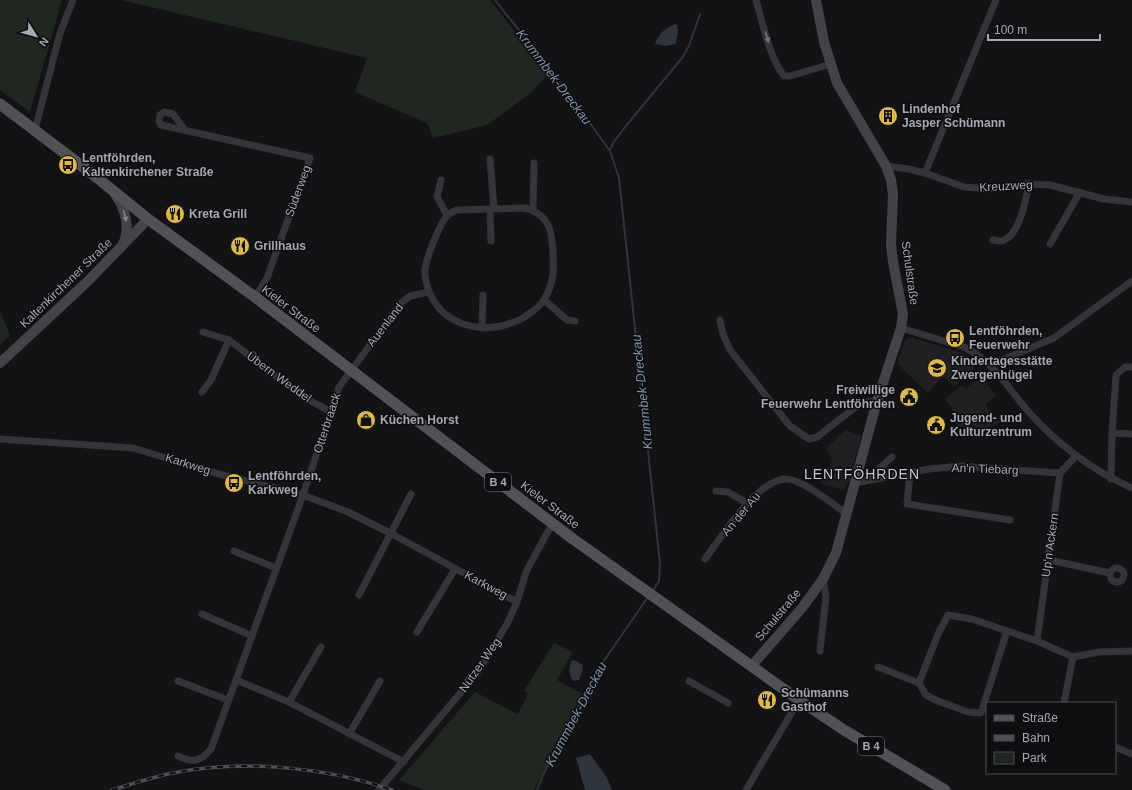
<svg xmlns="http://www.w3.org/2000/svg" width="1132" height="790" viewBox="0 0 1132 790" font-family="Arial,sans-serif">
<rect width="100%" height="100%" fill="#131315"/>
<g fill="#201f22">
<polygon points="910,337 963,353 976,361 976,364 971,372 954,386 943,376 928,393 897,364 905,340"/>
<polygon points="981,377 996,396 985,404 1000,423 971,436 963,425 959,427 956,423 958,419 952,411 953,409 945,399 962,385 965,389"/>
<polygon points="845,430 861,436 850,480 846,484 844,490 820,483 833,459 826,449"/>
</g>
<g fill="#202721">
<polygon points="0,0 62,0 30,112 0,90"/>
<polygon points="121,0 490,0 548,74 532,92 487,125 433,138 427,123 355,92 367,58"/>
<polygon points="0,311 10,335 0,345"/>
<polygon points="554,643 573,652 557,680 582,694 534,790 424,790 399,780 475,692 518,714 528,694 524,691"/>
</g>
<g fill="#2e353c">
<path d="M677 24 678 30 676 44 666 46 655 44C657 35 668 25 677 24Z"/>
<path d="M574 660 583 665 582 672 579 680 573 681C568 674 569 669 571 661Z"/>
<polygon points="590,754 606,776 612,790 585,790 576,758"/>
</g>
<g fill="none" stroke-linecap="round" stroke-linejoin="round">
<g stroke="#2e353c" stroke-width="2">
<polyline points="495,0 566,90 610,151 619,178 660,564 659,581 652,592"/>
<polyline points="610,150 613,143 625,127 682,58 689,46 700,14"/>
<polyline points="537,790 543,775 566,729 601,665 648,597"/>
</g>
<g stroke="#353539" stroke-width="7">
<path d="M756 0C762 21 770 59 784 76H790L831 64"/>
<polyline points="35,130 60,33 73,0"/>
<polyline points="185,130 173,114 164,112 160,115 159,121 161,125 310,158 267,278 255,297"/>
<polyline points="490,159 494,208"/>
<polyline points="886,166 909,169 925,173 964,187 989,189 1029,184 1050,185 1104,199 1132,202"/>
<polyline points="925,173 996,0"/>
<polyline points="441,180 437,197 447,215"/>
<polyline points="490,209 491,241"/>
<polyline points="533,210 534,163"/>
<path d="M993 240C997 241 1002 242 1006 239 1020 231 1026 199 1029 184"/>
<polyline points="1050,244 1080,192"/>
<polyline points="544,300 567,320 575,321"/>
<polyline points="720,320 723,334 730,350 790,426 809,439 817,437 862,402 877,401"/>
<polyline points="482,328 483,295"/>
<path d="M901 328 964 347C992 360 1008 388 1028 411 1057 444 1092 470 1132 488"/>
<polyline points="203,332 229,340 302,396 331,412"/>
<polyline points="990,365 1054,338 1132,281"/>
<polyline points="202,392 211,380 229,340"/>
<polyline points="1112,433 1132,434"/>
<polyline points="0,439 133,448 219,474 303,495 348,512 390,533 517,602"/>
<polyline points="910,473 907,504 1010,520"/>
<polyline points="1111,479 1112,433 1116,375 1125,367 1132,367"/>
<polyline points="865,481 892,457"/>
<polyline points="855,483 929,469 961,466 1060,473"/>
<polyline points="716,491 728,492 747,503"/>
<polyline points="234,551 276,568"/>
<path d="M705 559C721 538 757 479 786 479 802 479 834 505 847 514"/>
<polyline points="1049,560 1110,573"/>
<circle cx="1117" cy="575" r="7"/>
<polyline points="359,595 411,494"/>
<polyline points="202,614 252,636"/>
<polyline points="417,632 455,569"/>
<polyline points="1037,641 1060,473 1076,456"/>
<polyline points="820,651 826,596 823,579"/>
<polyline points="878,667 919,683 926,695 938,701 968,712 981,713 1007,631 1037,641 1073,657 1099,652 1132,651"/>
<polyline points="236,680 289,702 404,762"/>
<polyline points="178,681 228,700"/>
<polyline points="689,681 728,703"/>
<polyline points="919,683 938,634 948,615 972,619 1007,631"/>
<polyline points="289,702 321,647"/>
<polyline points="1064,703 1073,657"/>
<polyline points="349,734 380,681"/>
<polyline points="1115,747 1132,754"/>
<path d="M178 756C193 763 200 762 211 749L303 495 339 387 401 303 410 296 429 292C433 300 438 309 445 314 468 332 498 331 523 318 530 313 539 308 544 300 548 293 552 283 553 274 554 264 553 231 547 223 542 215 534 210 525 208L457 210C453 212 449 213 446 217 439 226 426 258 425 270 424 278 427 284 429 292"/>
<polyline points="379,790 478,672 507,624 517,602 526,572 547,533 553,524"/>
<polyline points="746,790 799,700"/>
</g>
<g stroke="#434449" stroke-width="10">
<path d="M115 194C125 208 131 228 123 244"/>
<polyline points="0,363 88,281 148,219"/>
<polyline points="753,667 755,662 802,608 823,579 836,553 877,401 901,328 903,314 893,262 891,244 893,194 891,180 886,166 837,83 824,42 816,0"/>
</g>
<polyline stroke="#515258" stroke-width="11" points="0,104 95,176 148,219 255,297 573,539 799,700 844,730 945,790"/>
<g stroke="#4e4f54" stroke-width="3.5">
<path id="rail" d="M112 790C132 784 152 777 173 773 242 759 326 767 392 790"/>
</g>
<use href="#rail" stroke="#0e0e10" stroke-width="2" stroke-dasharray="6" stroke-linecap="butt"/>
</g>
<defs><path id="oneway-solid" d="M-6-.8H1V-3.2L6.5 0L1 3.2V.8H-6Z"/></defs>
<use fill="#73757d" href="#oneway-solid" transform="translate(767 37) rotate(73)"/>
<use fill="#83868f" href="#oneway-solid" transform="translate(125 216) rotate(76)"/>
<defs>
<g id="building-disc" transform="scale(1)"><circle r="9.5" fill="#dfb941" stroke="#0e0e10"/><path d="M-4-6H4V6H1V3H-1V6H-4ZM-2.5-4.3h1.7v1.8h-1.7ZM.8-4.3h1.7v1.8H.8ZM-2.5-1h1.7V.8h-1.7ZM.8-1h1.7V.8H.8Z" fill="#111"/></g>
<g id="bus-disc" transform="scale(1)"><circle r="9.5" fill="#dfb941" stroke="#0e0e10"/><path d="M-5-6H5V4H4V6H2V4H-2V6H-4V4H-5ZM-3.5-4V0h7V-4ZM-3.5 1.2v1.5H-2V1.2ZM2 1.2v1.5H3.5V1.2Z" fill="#111"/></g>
<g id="restaurant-disc" transform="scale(1)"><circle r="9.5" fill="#dfb941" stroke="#0e0e10"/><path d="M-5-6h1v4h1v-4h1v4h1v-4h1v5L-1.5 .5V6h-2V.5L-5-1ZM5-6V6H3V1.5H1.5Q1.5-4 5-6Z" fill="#111"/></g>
<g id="school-disc" transform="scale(1)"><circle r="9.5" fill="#dfb941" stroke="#0e0e10"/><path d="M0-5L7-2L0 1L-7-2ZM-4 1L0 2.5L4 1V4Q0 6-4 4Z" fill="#111"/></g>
<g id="civic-disc" transform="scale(1)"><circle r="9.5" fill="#dfb941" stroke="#0e0e10"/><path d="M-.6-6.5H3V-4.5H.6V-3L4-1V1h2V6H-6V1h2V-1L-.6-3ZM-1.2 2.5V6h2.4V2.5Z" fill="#111"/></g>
<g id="shop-disc" transform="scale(1)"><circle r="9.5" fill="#dfb941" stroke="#0e0e10"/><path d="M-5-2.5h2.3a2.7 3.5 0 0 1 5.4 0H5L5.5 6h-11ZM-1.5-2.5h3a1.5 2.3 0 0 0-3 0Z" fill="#111"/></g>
</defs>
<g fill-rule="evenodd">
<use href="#building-disc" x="888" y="116"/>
<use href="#bus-disc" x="68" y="165"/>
<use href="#restaurant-disc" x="175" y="214"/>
<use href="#restaurant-disc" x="240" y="246"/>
<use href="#bus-disc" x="955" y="338"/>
<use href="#school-disc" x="937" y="368"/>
<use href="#civic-disc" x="909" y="397"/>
<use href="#shop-disc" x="366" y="420"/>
<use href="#civic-disc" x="936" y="425"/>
<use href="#bus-disc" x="234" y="483"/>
<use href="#restaurant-disc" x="767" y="700"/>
</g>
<g text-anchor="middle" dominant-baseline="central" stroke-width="3" stroke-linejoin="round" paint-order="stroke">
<g fill="#0e0e10" stroke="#787a83" stroke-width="1">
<rect x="485" y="473" width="26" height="18" rx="3"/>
<rect x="858" y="737" width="26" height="18" rx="3"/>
</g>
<g font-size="11" font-weight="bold" fill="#a6a9b4">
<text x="498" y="482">B 4</text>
<text x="871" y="746">B 4</text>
</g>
<g font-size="12" font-weight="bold" fill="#a6a9b4" stroke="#0e0e10" text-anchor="start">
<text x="902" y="109">Lindenhof<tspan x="902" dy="14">Jasper Schümann</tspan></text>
<text x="82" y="158">Lentföhrden,<tspan x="82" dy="14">Kaltenkirchener Straße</tspan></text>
<text x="189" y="214">Kreta Grill</text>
<text x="254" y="246">Grillhaus</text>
<text x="969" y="331">Lentföhrden,<tspan x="969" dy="14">Feuerwehr</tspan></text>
<text x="951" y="361">Kindertagesstätte<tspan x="951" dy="14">Zwergenhügel</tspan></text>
<text x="895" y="390" text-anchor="end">Freiwillige<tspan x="895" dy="14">Feuerwehr Lentföhrden</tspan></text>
<text x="950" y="418">Jugend- und<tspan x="950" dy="14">Kulturzentrum</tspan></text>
<text x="380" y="420">Küchen Horst</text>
<text x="248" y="476">Lentföhrden,<tspan x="248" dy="14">Karkweg</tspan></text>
<text x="781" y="693">Schümanns<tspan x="781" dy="14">Gasthof</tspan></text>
</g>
<g font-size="12" fill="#a6a9b4" stroke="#0e0e10">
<text transform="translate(1006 186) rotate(-3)">Kreuzweg</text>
<text transform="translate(298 191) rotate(-70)">Süderweg</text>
<text transform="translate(910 273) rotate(82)">Schulstraße</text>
<text transform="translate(66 283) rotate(-44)">Kaltenkirchener Straße</text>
<text transform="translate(291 309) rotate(37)">Kieler Straße</text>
<text transform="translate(385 325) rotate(-52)">Auenland</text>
<text transform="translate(279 377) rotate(36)">Übern Weddel</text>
<text transform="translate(327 423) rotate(-72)">Otterbraack</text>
<text transform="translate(188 464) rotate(17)">Karkweg</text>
<text transform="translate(985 469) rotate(2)">An'n Tiebarg</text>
<text transform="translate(550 505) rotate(37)">Kieler Straße</text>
<text transform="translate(741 514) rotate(-50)">An der Au</text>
<text transform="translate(1050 545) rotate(-82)">Up'n Ackern</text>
<text transform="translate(486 585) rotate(28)">Karkweg</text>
<text transform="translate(778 615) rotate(-50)">Schulstraße</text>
<text transform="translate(480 665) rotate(-55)">Nützer Weg</text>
</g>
<g font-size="13" font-style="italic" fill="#8093ac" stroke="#0e0e10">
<text transform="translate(554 77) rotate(53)">Krummbek-Dreckau</text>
<text transform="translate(642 392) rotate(-96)">Krummbek-Dreckau</text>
<text transform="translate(576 714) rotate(-62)">Krummbek-Dreckau</text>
</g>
<g font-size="14" letter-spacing="1" fill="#c7c8d0" stroke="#0e0e10">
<text x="862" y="474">LENTFÖHRDEN</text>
</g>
</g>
<rect x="986" y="702" width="130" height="72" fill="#0e0e10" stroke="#4b4c52"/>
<rect x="994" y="715" width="20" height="6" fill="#515258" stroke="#4b4c52"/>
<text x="1022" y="722" font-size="12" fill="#a6a9b4">Straße</text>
<rect x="994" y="735" width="20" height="6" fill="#4e4f54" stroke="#4b4c52"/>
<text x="1022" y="742" font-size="12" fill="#a6a9b4">Bahn</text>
<rect x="994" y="752" width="20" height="12" fill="#202721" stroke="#4b4c52"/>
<text x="1022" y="762" font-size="12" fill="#a6a9b4">Park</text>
<g transform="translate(36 36) rotate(127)" stroke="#0e0e10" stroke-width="3" paint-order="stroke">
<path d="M0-3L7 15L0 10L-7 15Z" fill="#a6a9b4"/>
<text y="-6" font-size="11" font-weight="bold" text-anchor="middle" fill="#a6a9b4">N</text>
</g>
<path d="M988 34v6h112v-6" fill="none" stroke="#a6a9b4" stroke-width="2"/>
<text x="994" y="34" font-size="12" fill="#a6a9b4" stroke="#0e0e10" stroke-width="3" paint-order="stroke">100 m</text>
</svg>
